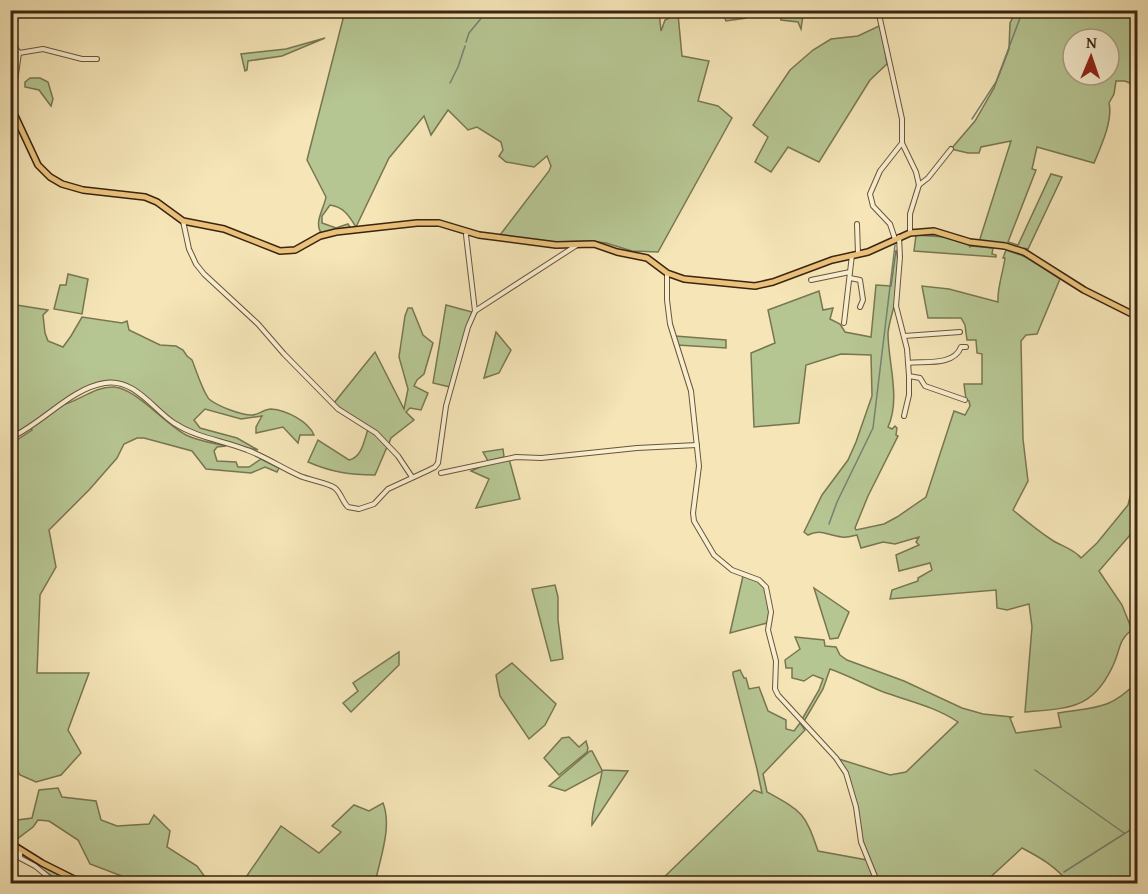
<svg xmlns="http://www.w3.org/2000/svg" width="1148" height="894" viewBox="0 0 1148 894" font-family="'Gentium Book Plus',serif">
<rect width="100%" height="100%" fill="#f5e5b7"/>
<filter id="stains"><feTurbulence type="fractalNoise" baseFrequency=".00333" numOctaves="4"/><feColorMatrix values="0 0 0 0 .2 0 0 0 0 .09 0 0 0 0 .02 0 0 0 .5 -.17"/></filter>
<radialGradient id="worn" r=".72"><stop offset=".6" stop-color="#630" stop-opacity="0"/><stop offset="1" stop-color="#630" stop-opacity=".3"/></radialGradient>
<g fill="#b6c693" stroke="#787652" stroke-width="1.5" fill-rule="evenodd">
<path d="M345 11H659L661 31 665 20 678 14 682 56 709 61 698 101 718 106 732 118 658 252 632 251 606 243 590 241 554 242 500 235 549 171 551 166 547 156 534 167 506 162 499 156 503 150 501 142 477 127 468 130 448 110 431 135 424 116 389 158 356 227C349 216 344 207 330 205L322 216V223L336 228 348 224 350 227 322 234C313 223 324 209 326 197L307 160Z"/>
<polygon points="722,11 745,11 746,18 726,21"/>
<polygon points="779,11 807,11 803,15 801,29 798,22 781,20"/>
<path d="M1016 11H1137V86L1125 81H1116L1114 94 1109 103C1113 121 1101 146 1094 163L1037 147 1032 169 1036 170 1008 242 1018 245 1051 174 1062 177 1028 249 1024 248 1023 250 979 242 1011 141 981 147 979 153H968L951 149 975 121 994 88 1009 49 1010 23ZM1073 39H1109V75H1073Z"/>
<polygon points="881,25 887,64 870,80 819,162 788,147 771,172 755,162 768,137 753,125 790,70 813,50 831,39 858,36"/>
<polygon points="325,38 282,56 248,61 247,70 245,71 241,54 286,49"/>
<polygon points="16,49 18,56 11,94 10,52"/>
<polygon points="30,78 40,78 48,82 53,99 51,106 39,90 25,87 25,82"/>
<polygon points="919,232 943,234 968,242 946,237 969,245 970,247 971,246 993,248 992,254 996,255 996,257 914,251 916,235 944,237 917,234"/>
<path d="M896 250C900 261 898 293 894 306 892 315 889 323 888 333 888 363 901 398 888 427L892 429 895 426 897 428 896 435 898 436 868 496 855 528 856 530 884 524 897 517 926 497 954 411 965 415 970 406 969 401 966 399 964 384H982V354L977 353 976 340H967L965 325 961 318H928L922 286 949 289 998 302C997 288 1003 273 1005 258H1003L1006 250 1029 258 1060 279 1037 334 1026 335 1021 341 1023 439 1028 481 1013 510C1026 521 1038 531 1052 540 1061 546 1074 549 1081 558L1097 543 1128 505 1137 469V527L1099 571 1122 605 1132 630C1120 638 1120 648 1115 661 1095 709 1071 708 1025 712L1032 627 1029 604 1007 610 997 608 996 590 890 599 892 590 918 581V578L932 570 930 563 899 571 896 555 919 545 916 542 919 537 895 544 883 542 861 548 857 535C853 536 846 538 842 537 828 536 821 528 808 535L804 532 822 495 848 460 856 442 872 396 871 355 841 354 806 365 799 423 754 427 751 353 775 343 768 310 819 291 823 310 833 308 830 319 840 324 845 332 871 337 876 285 891 286Z"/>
<polygon points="68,274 88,279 82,314 54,309 60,285 66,285"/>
<path d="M10 304 48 310 43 315 45 333 48 341 63 347 71 336 82 317 122 323 127 321 129 330 160 345 176 346 183 350 187 356 192 360C196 370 203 392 209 399 217 406 243 416 253 415 259 414 265 409 271 409 286 410 308 421 314 435H300L298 443 283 427 256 433V427L262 416 241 419 205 409 194 420 200 428 237 438 258 450C233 444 205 440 183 427 153 409 129 365 89 386 78 392 68 399 58 406 78 403 93 386 114 387 135 388 164 423 186 435 198 441 213 443 226 446L217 447 214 451 217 461 236 462 238 467H249L261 459 279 468 277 472 265 467 251 473 206 469 192 451 144 438H137L124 444 117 458 89 490 49 530 56 567 40 595 37 673H89L68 730 81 753 61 775 36 782 20 775 11 759V444L32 430 29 425 11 436Z"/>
<polygon points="446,305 472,312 450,387 433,383"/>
<path d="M408 308H412L423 335 433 343 424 374 417 380 414 386 428 393 421 410 410 408 406 412 414 420 391 438 388 446C373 428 352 419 334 403L375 352 404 409 408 389 399 357 405 316Z"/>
<polygon points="496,332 511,350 499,373 484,378"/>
<polygon points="675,336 726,340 726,348 677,345"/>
<path d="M368 429 375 433 387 447 375 475C350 475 331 472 308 462L318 440 349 460C362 457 364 441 368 429Z"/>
<polygon points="503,449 504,457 488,461 483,452"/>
<polygon points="509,459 520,499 476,508 489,479 471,471 489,463"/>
<polygon points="743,576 756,580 765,588 769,613 767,623 730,633"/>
<polygon points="555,585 558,597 558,620 563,659 551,661 532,589"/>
<polygon points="814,588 849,612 838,638 830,639"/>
<path d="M795 637 824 640 825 646 836 647 840 655 847 660 904 681 962 708 983 714 1012 717 1010 718 1016 733 1061 727 1058 713C1095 707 1110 710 1137 682V883H1069C1055 866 1041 858 1022 848L984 883H880L863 842 850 780 839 759 890 775 906 772 958 722C934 706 907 701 881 691 864 684 847 675 830 669L823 689 803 723 801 721 819 690 823 679 813 675 804 681 792 678V668H786L785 660 800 649Z"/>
<polygon points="399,652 399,665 351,712 343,703 358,691 353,683"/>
<polygon points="512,663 556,704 545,725 529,739 500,696 496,675"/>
<path d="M740 670 744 678H746L749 689 759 687 768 711 786 720V729L794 731 800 723 805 730 763 774 767 792C803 812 805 813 818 851L867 860 876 883 657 884 754 790 762 793 757 769 733 675V672Z"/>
<polygon points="569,737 579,747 586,741 588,748 587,752 559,775 544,758 562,738"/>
<path d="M590 751H592L602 770 628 771 592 825C591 810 600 787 602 771L565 791 549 786Z"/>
<path d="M58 788 62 797 96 801 101 820 117 826 149 824 154 815 170 831 167 847 197 866 205 877 242 883 281 826 319 853 341 832 332 826 354 805 369 811 383 803C392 826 381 855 376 879L377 884 140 883 90 864 78 840 49 821 38 820 33 827 13 842 11 841 10 821 32 818 39 790Z"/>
<polygon points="22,857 77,883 58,880"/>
</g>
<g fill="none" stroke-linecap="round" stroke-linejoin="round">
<g stroke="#768172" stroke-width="1.5">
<polyline points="466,42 469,33 488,10"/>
<polyline points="450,83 458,67 465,46"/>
<polyline points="972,119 996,82 1023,10"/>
<polyline points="829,524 837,502 873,428 895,245"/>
<polyline points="1035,770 1124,833"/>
<polyline points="1064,872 1138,825"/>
<polyline points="1046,884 1058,876"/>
</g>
<g stroke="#6a553a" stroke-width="6">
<g id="minor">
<polyline points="878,10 902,119 902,143 916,172 919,185 910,214 910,233"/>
<polyline points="10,40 19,53 13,95 10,97"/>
<polyline points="19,53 43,49 82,59 97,59"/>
<polyline points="919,185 928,178 951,149"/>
<polyline points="183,221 189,249 196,264 204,274 258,324 284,354 338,409 376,433 398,456 412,477"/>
<polyline points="857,224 858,254"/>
<polyline points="467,232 466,235 475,311"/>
<polyline points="899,237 900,257 896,306 907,349 909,376 920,378 925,386 965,400"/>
<polyline points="895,239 890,224 873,206 870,194 880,171 902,143"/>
<polyline points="667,273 667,300 670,324 691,391 699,466 693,513 694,521 714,555 732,570 759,580 766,587 771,612 768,630 776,661 775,689 778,695 836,758 846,773 856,807 861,842 878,884"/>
<polyline points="850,278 860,280 863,300 860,307"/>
<polyline points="811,280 850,272"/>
<polyline points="844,323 852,255"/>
<polyline points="904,336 960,332"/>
<path d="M908 363C925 361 954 366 961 347H966"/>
<polyline points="904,416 909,395 909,376"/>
<path d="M10 438C42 424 71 388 105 383 134 378 153 409 174 423 197 438 222 440 247 450 266 457 282 468 300 476 309 480 329 483 335 488 341 493 342 501 348 507L359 509 374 504 388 489 427 471 435 467 438 463 446 406 468 327 475 311 577 245"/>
<polyline points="441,473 516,457 541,458 637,448 697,445"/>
<polyline points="20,850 20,858 35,866 57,884"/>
<polyline points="81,881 90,884"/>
</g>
</g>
<g stroke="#3b2511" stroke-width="8">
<g id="major">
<polyline points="10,105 38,165 50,177 62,184 83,190 145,197 157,202 183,221 224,229 280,251 295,250 320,236 336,232 417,223 439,223 479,235 495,237 556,245 594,244 617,252 647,258 667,273 684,279 755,286 773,282 832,260 868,252 910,233 934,231 970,242 1005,246 1024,252 1084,290 1138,317"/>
<polyline points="10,843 42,863 84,884"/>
</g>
</g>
<use href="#minor" stroke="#f8eed0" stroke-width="4"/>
<use href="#major" stroke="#eac27c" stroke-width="5"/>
</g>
<rect width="1148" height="894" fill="none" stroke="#f5e5b7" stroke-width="36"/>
<rect x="12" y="12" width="1124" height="870" fill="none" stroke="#3b2511" stroke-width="3"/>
<rect x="18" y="18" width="1112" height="858" fill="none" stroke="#3b2511" stroke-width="1.5"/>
<g transform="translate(1091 57) rotate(2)"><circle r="28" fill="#f8eed0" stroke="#ac9e84" stroke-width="1.5"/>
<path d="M0-4.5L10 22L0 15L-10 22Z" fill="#8f2418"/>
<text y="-9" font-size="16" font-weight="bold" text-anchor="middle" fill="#3b2511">N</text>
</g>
<rect width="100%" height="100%" filter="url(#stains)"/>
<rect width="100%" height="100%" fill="url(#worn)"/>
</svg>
